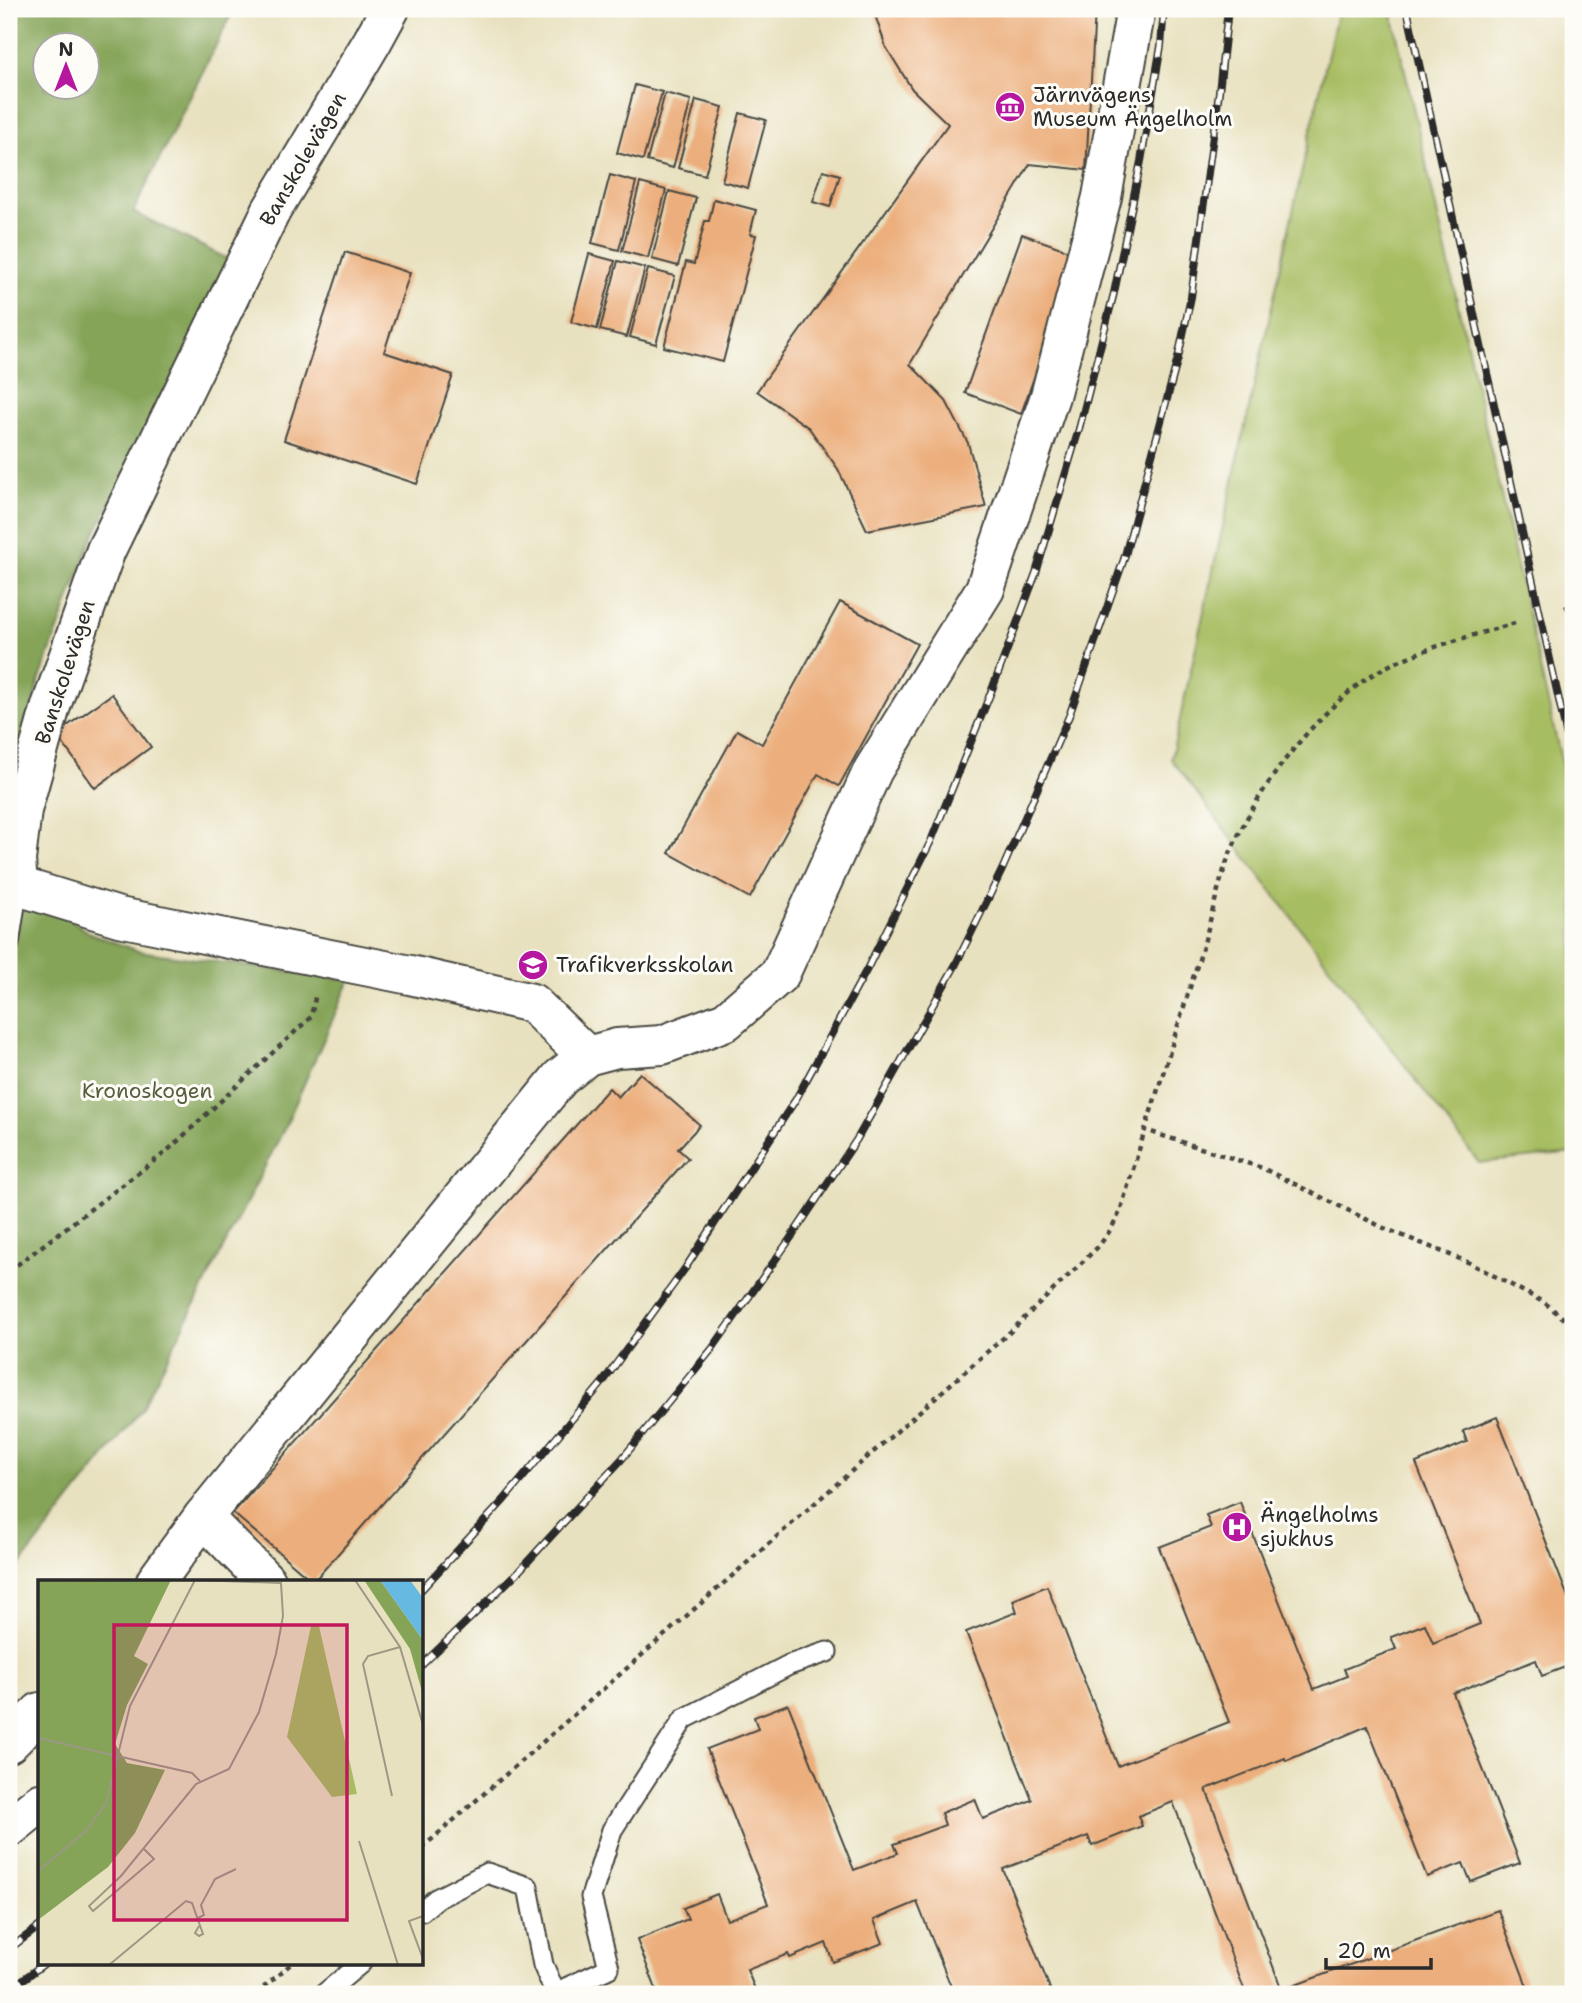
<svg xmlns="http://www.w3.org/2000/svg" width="1582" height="2003" viewBox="0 0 1582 2003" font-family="'Shantell Sans',sans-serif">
<rect width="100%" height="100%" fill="#fdfcf7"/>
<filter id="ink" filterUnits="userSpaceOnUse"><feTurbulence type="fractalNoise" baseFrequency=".0143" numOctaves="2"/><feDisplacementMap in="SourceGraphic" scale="14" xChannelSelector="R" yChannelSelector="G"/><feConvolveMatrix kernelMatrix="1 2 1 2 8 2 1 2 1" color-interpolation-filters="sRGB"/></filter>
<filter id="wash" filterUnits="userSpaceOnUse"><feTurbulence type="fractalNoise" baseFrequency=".00686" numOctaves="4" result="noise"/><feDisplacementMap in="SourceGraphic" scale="28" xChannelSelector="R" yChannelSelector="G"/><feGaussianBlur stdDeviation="1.57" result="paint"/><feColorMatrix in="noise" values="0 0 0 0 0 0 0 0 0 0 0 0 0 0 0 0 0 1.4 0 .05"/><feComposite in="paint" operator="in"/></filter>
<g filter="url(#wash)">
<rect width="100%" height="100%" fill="#e8e1bf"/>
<polygon fill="#a7bd62" stroke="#697446" stroke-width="2" points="1338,9 1391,9 1573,813 1573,1153 1479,1163 1171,759"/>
<g fill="#85a458" stroke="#586842" stroke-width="2" fill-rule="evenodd">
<path d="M9 9H234L133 212 234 262 91 541 37 687 23 746 9 785ZM46 46H88V88H46Z"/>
<polygon points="9,822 10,833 61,913 90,933 138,951 350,980 285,1127 141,1410 9,1579"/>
</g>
<g id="blocks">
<g fill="#ecae7b">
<polygon points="873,9 1095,9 1086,170 1030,164 910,364 946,401 968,443 986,507 867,530 838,469 809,428 757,391 948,124 912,89 886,47"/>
<polygon points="635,85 662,92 643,160 617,153"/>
<polygon points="665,93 691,100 673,168 647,161"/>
<polygon points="696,100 723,107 705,175 678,168"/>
<polygon points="740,113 766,120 748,188 722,181"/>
<polygon points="823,170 840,175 830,207 813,202"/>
<polygon points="610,175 636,182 619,250 592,243"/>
<polygon points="640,183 666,190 648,258 622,251"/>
<polygon points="669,191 696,198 678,266 652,259"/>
<polygon points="714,199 756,210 750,234 756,235 723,362 664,347 686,262 694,264 705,221 709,221"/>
<polygon points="1022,234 1078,254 1021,414 965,393"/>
<polygon points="345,252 410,273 384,352 453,375 417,484 284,440"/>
<polygon points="589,254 615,261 597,329 571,322"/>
<polygon points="618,261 645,268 627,337 600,330"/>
<polygon points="648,269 675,276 656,344 630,337"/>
<polygon points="840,602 917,644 839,786 818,774 750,898 669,853 737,730 762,744"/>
<polygon points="112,694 151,747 95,788 56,734"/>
<polygon points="640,1073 700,1125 678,1149 688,1158 314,1581 312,1581 233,1513 609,1088 618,1097"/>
<polygon points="1497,1417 1573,1610 1573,1664 1542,1676 1536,1660 1453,1693 1520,1863 1471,1882 1463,1863 1427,1877 1367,1726 1286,1761 1285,1758 1206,1789 1282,1990 1498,1910 1530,1994 1246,1994 1173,1802 1138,1816 1142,1826 1092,1846 1088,1836 1003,1869 1052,1994 954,1994 917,1902 874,1920 883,1943 833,1962 826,1943 790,1958 788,1954 747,1970 757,1994 658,1994 637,1940 688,1919 683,1908 717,1894 727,1920 768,1904 707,1749 758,1729 754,1717 788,1704 854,1870 898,1853 894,1844 945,1825 941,1813 975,1799 983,1819 1032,1800 966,1632 1017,1612 1013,1600 1047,1586 1118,1766 1229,1722 1159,1547 1211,1527 1206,1515 1240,1502 1314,1689 1347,1676 1344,1669 1396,1649 1391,1637 1425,1624 1433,1643 1480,1624 1416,1463 1467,1442 1463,1431"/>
</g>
</g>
</g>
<g filter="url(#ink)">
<use href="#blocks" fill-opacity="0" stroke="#474641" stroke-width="2"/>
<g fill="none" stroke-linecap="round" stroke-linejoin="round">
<g stroke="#474641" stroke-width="23">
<g id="lane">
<polyline points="9,944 18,886 12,884"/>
<polyline points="422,1911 436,1899 487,1873 528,1887 543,1965 556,1994"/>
<polyline points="555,1993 609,1968 591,1897 612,1830 684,1719 789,1665 827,1652"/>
<polyline points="324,1994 361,1963"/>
</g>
</g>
<g stroke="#474641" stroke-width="42">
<g id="street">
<polyline points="390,9 372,42 271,211 106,550 51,706 22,810 16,860 18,886 119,917 410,975 532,1003 587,1056"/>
<polyline points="203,1517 266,1581"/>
<polyline points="156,1581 203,1517 560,1078 587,1056 617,1048 662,1045 726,1021 780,974 873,770 985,589 1050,396 1102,197 1136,9"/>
<polyline points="9,1743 40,1712"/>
<polyline points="9,1828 40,1803"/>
</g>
</g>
<g stroke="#474641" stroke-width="4.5" stroke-dasharray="5 5" stroke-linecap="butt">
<polyline points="1565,608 1573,604"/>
<path d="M1515 623C1469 637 1401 653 1363 681 1307 723 1255 792 1229 856 1217 887 1211 921 1201 953 1182 1012 1164 1071 1145 1130L1262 1168 1384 1228 1470 1263 1545 1303 1573 1326"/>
<polyline points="9,1271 166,1152 311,1017 316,993"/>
<polyline points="422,1848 1010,1332 1099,1246 1111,1229 1120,1212 1145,1130"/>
<polyline points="256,1994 292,1963"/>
</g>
<use href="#lane" stroke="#fff" stroke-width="19"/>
<use href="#street" stroke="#fff" stroke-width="38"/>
<g stroke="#2b2b2b" stroke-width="8">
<g id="rail">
<polyline points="1407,9 1573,764"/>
<polyline points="422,1589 504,1500 603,1382 686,1267 796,1099 867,969 931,841 993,687 1036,573 1079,429 1114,293 1141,161 1161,46 1164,9"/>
<polyline points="422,1665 519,1571 621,1460 712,1349 790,1239 857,1139 955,966 1002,870 1069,716 1124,559 1178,358 1191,297 1219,92 1228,9"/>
<polyline points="9,1949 40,1926"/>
<polyline points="9,1990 45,1963"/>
</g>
</g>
<use href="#rail" stroke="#fdfcf7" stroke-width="5" stroke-dasharray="16" stroke-linecap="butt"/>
</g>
</g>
<defs>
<g id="museum-disc" transform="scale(1.575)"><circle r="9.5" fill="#b5179e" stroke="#fdfcf7"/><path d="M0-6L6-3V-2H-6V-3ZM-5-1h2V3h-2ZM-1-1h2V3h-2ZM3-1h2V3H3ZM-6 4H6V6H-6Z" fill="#fff"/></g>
<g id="university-disc" transform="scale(1.575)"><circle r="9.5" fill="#b5179e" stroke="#fdfcf7"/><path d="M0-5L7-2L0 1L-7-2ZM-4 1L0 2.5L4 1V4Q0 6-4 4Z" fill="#fff"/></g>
<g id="hospital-disc" transform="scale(1.575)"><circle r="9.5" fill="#b5179e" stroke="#fdfcf7"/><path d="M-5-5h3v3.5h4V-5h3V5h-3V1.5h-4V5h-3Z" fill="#fff"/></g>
</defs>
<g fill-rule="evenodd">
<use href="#museum-disc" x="1010" y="107"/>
<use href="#university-disc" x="533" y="965"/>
<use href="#hospital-disc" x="1237" y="1527"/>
</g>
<g text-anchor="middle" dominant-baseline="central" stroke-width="6" stroke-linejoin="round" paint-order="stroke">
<g font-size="21" fill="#2b2b2b" stroke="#fdfcf7" text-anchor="start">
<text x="1033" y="95">Järnvägens<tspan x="1033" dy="24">Museum Ängelholm</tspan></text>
<text x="556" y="965">Trafikverksskolan</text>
<text x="1260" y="1515">Ängelholms<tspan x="1260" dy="24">sjukhus</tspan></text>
</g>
<g font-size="21" fill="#2b2b2b" stroke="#fdfcf7">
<text transform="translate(303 159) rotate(-60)">Banskolevägen</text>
<text transform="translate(65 672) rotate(-72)">Banskolevägen</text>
</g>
<g font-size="21" fill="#565e3e" stroke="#fdfcf7">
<text x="147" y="1091">Kronoskogen</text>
</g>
</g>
<g transform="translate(38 1580)">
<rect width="385" height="385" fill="#e8e1bf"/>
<path d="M273 46H281L319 214 294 217 249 157Z" fill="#a7bd62"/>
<path d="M0 0H133L96 76 110 84 89 125 77 164 89 183 127 190 97 253 70 287 0 340ZM326 0H342L385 60V115L372 69Z" fill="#85a458"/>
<path d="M342 0H372L385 18V60Z" fill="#66bae2"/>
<path fill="none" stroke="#9c9884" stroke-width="2" d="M317 0 362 67 385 145M0 158 154 193 162 201M354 216 325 84 330 76 362 67M321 261 360 385M106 269 116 279 55 331 51 326 83 296 158 204 191 189 221 132 238 74 245 36 243 3 157 0M0 291 48 251 68 223 92 126 157 0M385 336 371 341 385 379M158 339 166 335 163 325 177 299 198 289M71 385 148 321 154 323 165 354 161 356 157 353 161 346"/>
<path fill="#c2185b" fill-opacity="0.15" stroke="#c2185b" stroke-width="3.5" d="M76 45H309V340H76Z"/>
<rect width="385" height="385" fill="none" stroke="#2b2b2b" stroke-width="3.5"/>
</g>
<rect width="1582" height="2003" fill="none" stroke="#fdfcf7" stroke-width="35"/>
<g transform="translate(66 66)"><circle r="33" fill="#fdfcf7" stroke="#a9a8a5" stroke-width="2"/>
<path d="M0-5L12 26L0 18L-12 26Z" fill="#b5179e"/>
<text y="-10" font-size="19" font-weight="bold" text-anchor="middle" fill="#2b2b2b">N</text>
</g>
<path d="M1326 1958v10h105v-10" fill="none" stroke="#2b2b2b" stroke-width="3.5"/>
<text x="1337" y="1958" font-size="21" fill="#2b2b2b" stroke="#fdfcf7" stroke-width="5" paint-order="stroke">20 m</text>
</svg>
